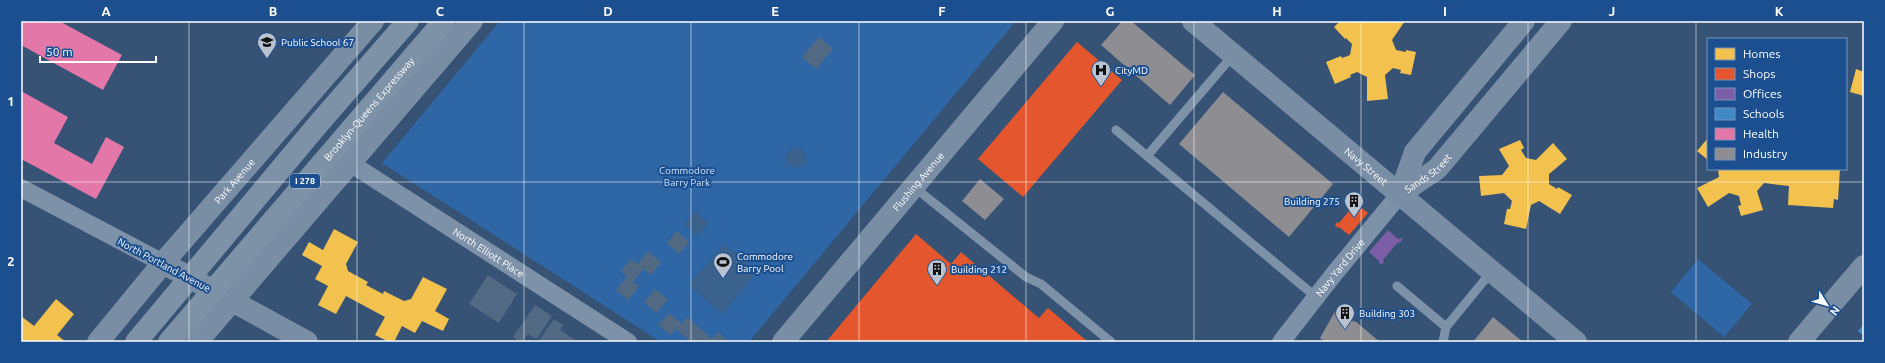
<svg xmlns="http://www.w3.org/2000/svg" width="1885" height="363" viewBox="0 0 1885 363" font-family="Ubuntu,sans-serif">
<rect width="100%" height="100%" fill="#365274"/>
<g fill="#2f66a5">
<polygon points="500,21 1016,21 749,342 661,342 382,163"/>
<polygon points="1698,259 1752,304 1724,337 1671,292"/>
</g>
<g fill="#3b618d">
<circle cx="796" cy="158" r="10"/>
<polygon points="695,211 709,223 698,236 684,225"/>
<polygon points="724,244 757,272 722,314 689,285"/>
</g>
<g fill="#f2c14e">
<polygon points="1340,21 1405,21 1392,40 1396,50 1406,52 1406,50 1416,52 1411,75 1400,73 1401,70 1393,68 1385,75 1388,99 1367,101 1367,77 1357,72 1350,75 1351,77 1335,84 1326,62 1341,56 1342,58 1350,55 1352,44 1346,38 1345,39 1334,27"/>
<polygon points="1856,69 1864,72 1864,96 1850,92"/>
<polygon points="1708,138 1708,160 1697,151"/>
<polygon points="1520,140 1524,148 1521,150 1526,158 1536,160 1553,143 1567,159 1549,174 1549,184 1557,189 1558,187 1572,195 1560,214 1539,201 1531,205 1526,229 1504,224 1507,209 1510,209 1512,201 1504,193 1481,196 1479,176 1502,175 1509,166 1499,149"/>
<polygon points="1718,169 1840,169 1838,200 1834,199 1833,208 1788,205 1789,186 1764,183 1757,191 1763,210 1741,216 1738,206 1741,205 1739,196 1729,193 1708,207 1697,188 1719,177"/>
<polygon points="334,229 358,242 346,264 348,271 368,282 366,285 383,294 384,291 404,301 411,299 423,277 447,289 435,311 449,319 443,331 422,321 415,333 402,326 394,342 389,342 375,335 385,317 346,296 336,314 318,305 328,286 315,279 322,266 302,255 309,242 323,250"/>
<polygon points="56,299 74,314 57,335 66,342 21,342 21,316 34,326"/>
</g>
<g fill="#e4572e">
<polygon points="1077,42 1122,80 1023,197 978,159"/>
<polygon points="1355,200 1357,201 1358,205 1368,213 1349,235 1339,227 1338,228 1335,226 1337,222 1339,223 1354,205 1353,202"/>
<polygon points="916,234 951,264 961,252 1039,318 1048,308 1088,342 826,342"/>
</g>
<polygon fill="#7b5ea7" points="1388,230 1398,239 1402,238 1402,240 1400,243 1398,242 1383,260 1384,262 1382,265 1379,263 1379,261 1369,252"/>
<polygon fill="#3f88c5" points="1864,324 1864,336 1858,331"/>
<g fill="#e377a8">
<polygon points="21,21 59,21 122,55 103,90 21,45"/>
<polygon points="21,91 68,117 54,143 92,164 106,137 124,147 96,199 21,159"/>
</g>
<g fill="#8d8d92">
<polygon points="1122,21 1131,21 1195,75 1170,105 1101,45"/>
<polygon points="1223,92 1333,184 1289,237 1179,144"/>
<polygon points="980,179 1004,199 985,220 962,201"/>
<polygon points="1337,308 1354,322 1355,321 1380,342 1324,342 1320,338"/>
<polygon points="1493,317 1523,342 1473,342"/>
</g>
<g fill="#526984">
<polygon points="819,37 833,49 816,69 802,57"/>
<polygon points="677,231 689,242 679,254 667,243"/>
<polygon points="648,251 661,262 651,275 643,269 633,282 639,286 628,300 616,290 627,277 621,271 631,259 638,264"/>
<polygon points="488,275 517,294 499,323 469,304"/>
<polygon points="655,289 668,300 656,313 644,302"/>
<polygon points="535,305 552,316 537,339 528,334 522,342 520,342 513,337"/>
<polygon points="669,313 682,324 687,317 712,339 718,332 729,342 691,342 676,329 671,335 658,325"/>
<polygon points="554,319 563,325 560,330 578,342 538,342"/>
</g>
<g fill="none" stroke-linecap="round" stroke-linejoin="round">
<g stroke="#7d92a8" stroke-width="9">
<polyline points="1116,130 1316,297"/>
<polyline points="1147,156 1233,55"/>
<polyline points="914,187 1026,277 1041,284 1111,342"/>
<polyline points="1397,286 1446,327"/>
<polyline points="1443,342 1446,327 1492,271"/>
</g>
<g stroke="#7d92a8" stroke-width="18">
<path id="s1" d="M350 163 628 342"/>
<polyline points="21,188 163,263"/>
<path id="s2" d="M1281 342 1334 274 1400 194"/>
</g>
<g stroke="#798da4" stroke-width="22">
<path id="s3" d="M1193 21 1576 342"/>
<path id="s4" d="M1400 194 1437 169 1561 21"/>
<polyline points="1400,194 1415,152 1524,21"/>
<polyline points="163,263 307,342"/>
<path id="s5" d="M98 342 163 263 373 21"/>
<polyline points="197,342 472,21"/>
<path id="s6" d="M783 342 1053 21"/>
<polyline points="1799,342 1864,266"/>
</g>
<g stroke="#7e92a7" stroke-width="22">
<polyline points="136,342 320,122 408,21"/>
<path id="s7" d="M169 342 444 21"/>
</g>
</g>
<path fill="none" stroke="#fff" stroke-width="1" stroke-opacity="0.55" d="M189 21V342M357 21V342M524 21V342M691 21V342M859 21V342M1026 21V342M1194 21V342M1361 21V342M1528 21V342M1696 21V342M21 182H1864"/>
<defs>
<g id="school-pin" transform="scale(1)"><path d="M0 17L-7.5 6A9.5 9.5 0 1 1 7.5 6Z" fill="#b9c2ce" stroke="#1b4f8f"/><path d="M0-5L7-2L0 1L-7-2ZM-4 1L0 2.5L4 1V4Q0 6-4 4Z" fill="#111"/></g>
<g id="hospital-pin" transform="scale(1)"><path d="M0 17L-7.5 6A9.5 9.5 0 1 1 7.5 6Z" fill="#b9c2ce" stroke="#1b4f8f"/><path d="M-5-5h3v3.5h4V-5h3V5h-3V1.5h-4V5h-3Z" fill="#111"/></g>
<g id="building-pin" transform="scale(1)"><path d="M0 17L-7.5 6A9.5 9.5 0 1 1 7.5 6Z" fill="#b9c2ce" stroke="#1b4f8f"/><path d="M-4-6H4V6H1V3H-1V6H-4ZM-2.5-4.3h1.7v1.8h-1.7ZM.8-4.3h1.7v1.8H.8ZM-2.5-1h1.7V.8h-1.7ZM.8-1h1.7V.8H.8Z" fill="#111"/></g>
<g id="stadium-pin" transform="scale(1)"><path d="M0 17L-7.5 6A9.5 9.5 0 1 1 7.5 6Z" fill="#b9c2ce" stroke="#1b4f8f"/><path d="M0-5a6.5 5 0 1 0 0 10a6.5 5 0 1 0 0-10ZM-3.5-1.8h7v3.6h-7Z" fill="#111"/></g>
</defs>
<g fill-rule="evenodd">
<use href="#school-pin" x="267" y="42"/>
<use href="#hospital-pin" x="1101" y="70"/>
<use href="#building-pin" x="1354" y="201"/>
<use href="#stadium-pin" x="723" y="262"/>
<use href="#building-pin" x="937" y="269"/>
<use href="#building-pin" x="1345" y="313"/>
</g>
<g text-anchor="middle" dominant-baseline="central" stroke-width="4" stroke-linejoin="round" paint-order="stroke">
<rect fill="#1b4f8f" stroke="#bbcadd" stroke-width="1" x="290" y="174" width="30" height="14" rx="3"/>
<g font-size="9" font-weight="bold" fill="#fff">
<text x="305" y="181">I 278</text>
</g>
<g font-size="10" fill="#fff" stroke="#1b4f8f" text-anchor="start">
<text x="281" y="42">Public School 67</text>
<text x="1115" y="70">CityMD</text>
<text x="1340" y="201" text-anchor="end">Building 275</text>
<text x="737" y="256">Commodore<tspan x="737" dy="12">Barry Pool</tspan></text>
<text x="951" y="269">Building 212</text>
<text x="1359" y="313">Building 303</text>
</g>
<g font-size="10" fill="#fff" stroke="#1b4f8f">
<text stroke="none"><textPath href="#s7" startOffset="307">Brooklyn-Queens Expressway</textPath></text>
<text stroke="none"><textPath href="#s3" startOffset="226">Navy Street</textPath></text>
<text stroke="none"><textPath href="#s4" startOffset="35">Sands Street</textPath></text>
<text stroke="none"><textPath href="#s5" startOffset="211">Park Avenue</textPath></text>
<text stroke="none"><textPath href="#s6" startOffset="210">Flushing Avenue</textPath></text>
<text stroke="none"><textPath href="#s1" startOffset="165">North Elliott Place</textPath></text>
<text transform="translate(164 265) rotate(28)">North Portland Avenue</text>
<text stroke="none"><textPath href="#s2" startOffset="95">Navy Yard Drive</textPath></text>
</g>
<g font-size="10" fill="#cfe3fa" stroke="#1b4f8f">
<text x="687" y="170">Commodore<tspan x="687" dy="12">Barry Park</tspan></text>
</g>
</g>
<rect width="1885" height="363" fill="none" stroke="#1b4f8f" stroke-width="44"/>
<rect x="1707" y="38" width="140" height="132" fill="#1b4f8f" stroke="#7695bc"/>
<rect x="1715" y="48" width="20" height="12" fill="#f2c14e" stroke="#7695bc"/>
<text x="1743" y="58" font-size="12" fill="#ffffff">Homes</text>
<rect x="1715" y="68" width="20" height="12" fill="#e4572e" stroke="#7695bc"/>
<text x="1743" y="78" font-size="12" fill="#ffffff">Shops</text>
<rect x="1715" y="88" width="20" height="12" fill="#7b5ea7" stroke="#7695bc"/>
<text x="1743" y="98" font-size="12" fill="#ffffff">Offices</text>
<rect x="1715" y="108" width="20" height="12" fill="#3f88c5" stroke="#7695bc"/>
<text x="1743" y="118" font-size="12" fill="#ffffff">Schools</text>
<rect x="1715" y="128" width="20" height="12" fill="#e377a8" stroke="#7695bc"/>
<text x="1743" y="138" font-size="12" fill="#ffffff">Health</text>
<rect x="1715" y="148" width="20" height="12" fill="#8d8d92" stroke="#7695bc"/>
<text x="1743" y="158" font-size="12" fill="#ffffff">Industry</text>
<g transform="translate(1827 305) rotate(127)" stroke="#1b4f8f" stroke-width="3" paint-order="stroke">
<path d="M0-3L7 15L0 10L-7 15Z" fill="#ffffff"/>
<text y="-6" font-size="11" font-weight="bold" text-anchor="middle" fill="#ffffff">N</text>
</g>
<path d="M40 56v6h116v-6" fill="none" stroke="#ffffff" stroke-width="2"/>
<text x="46" y="56" font-size="12" fill="#ffffff" stroke="#1b4f8f" stroke-width="3" paint-order="stroke">50 m</text>
<rect x="22" y="22" width="1841" height="319" fill="none" stroke="#fff" stroke-width="1.5"/>
<g font-size="13" text-anchor="middle" font-weight="bold" fill="#fff">
<text x="106" y="16">A</text>
<text x="273" y="16">B</text>
<text x="440" y="16">C</text>
<text x="608" y="16">D</text>
<text x="775" y="16">E</text>
<text x="942" y="16">F</text>
<text x="1110" y="16">G</text>
<text x="1277" y="16">H</text>
<text x="1445" y="16">I</text>
<text x="1612" y="16">J</text>
<text x="1779" y="16">K</text>
<text x="11" y="106">1</text>
<text x="11" y="266">2</text>
</g>
</svg>
